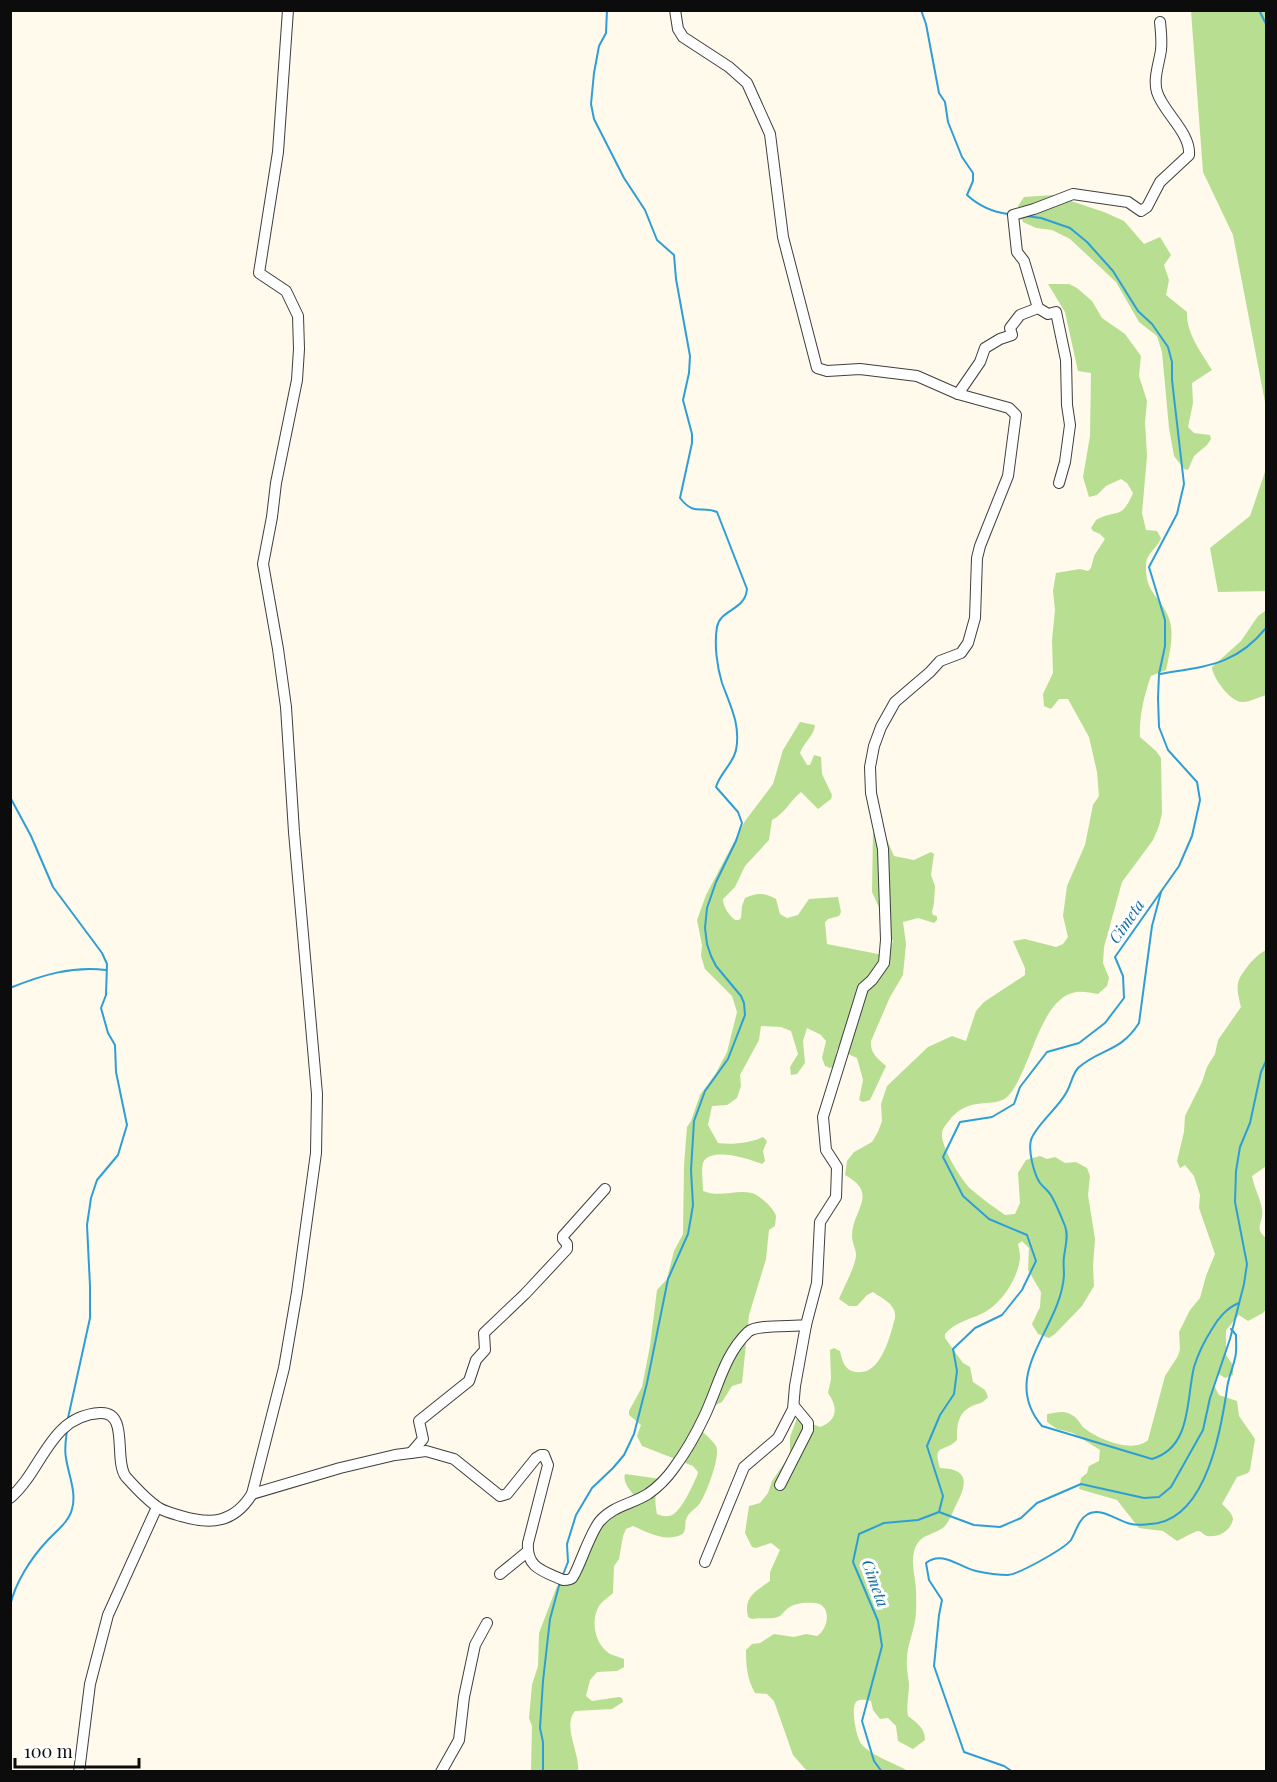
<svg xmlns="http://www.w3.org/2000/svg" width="1277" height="1782" viewBox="0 0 1277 1782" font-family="'Playfair Display',serif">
<rect width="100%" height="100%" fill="#fffaeb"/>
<g fill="#b8de91">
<polygon points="1191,11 1266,11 1266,591 1218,592 1210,548 1250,516 1265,472 1265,402 1233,235 1203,172"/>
<path d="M1053 195 1104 212 1124 221 1144 244 1160 237 1171 255 1164 265 1169 280 1166 295 1187 312C1186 333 1201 352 1212 370L1192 383 1193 403 1188 427 1194 433 1210 435 1211 439 1207 445 1194 456 1188 470 1184 469 1174 456 1169 428 1162 352 1157 336 1139 322 1116 282 1070 239 1052 230 1036 228 1023 222 1018 206 1024 197Z"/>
<path d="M1048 284H1069L1077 288 1092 301 1102 318 1125 334 1141 356 1139 376 1147 401 1145 422 1147 456 1142 513 1146 530 1157 531 1161 538C1157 549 1146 553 1146 566 1145 593 1160 596 1168 616 1175 632 1170 650 1167 666L1166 670 1151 676C1144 696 1139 716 1140 737L1156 751 1161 758 1162 813 1159 826 1153 840 1122 882 1104 947 1103 963 1109 978 1107 986 1098 994C1091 993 1083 991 1076 992 1039 998 1031 1072 1008 1096 995 1110 969 1093 948 1122 945 1126 942 1129 942 1134 941 1147 962 1182 972 1190 982 1199 994 1207 1005 1215L1015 1214 1020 1203 1018 1173 1026 1160 1040 1156 1047 1159 1055 1157 1065 1163 1076 1162 1087 1168 1090 1176 1088 1195 1095 1239 1093 1266 1094 1286 1082 1306 1055 1334 1049 1338 1038 1334 1032 1324 1040 1307 1041 1292 1028 1270 1029 1248 1022 1241 1018 1244C1019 1248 1020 1253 1020 1258 1018 1279 1000 1306 981 1314 968 1320 954 1323 945 1334V1338L963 1363 970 1367 973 1382 985 1390 988 1397C982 1404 979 1403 972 1406 957 1413 957 1426 957 1440 944 1453 932 1443 940 1468 972 1469 966 1486 955 1507 952 1514 949 1522 944 1527 936 1534 923 1534 917 1544 909 1558 915 1574 916 1589 916 1599 917 1611 915 1621 913 1633 908 1644 907 1657 906 1666 908 1675 909 1684 909 1696 906 1705 908 1716 917 1723 925 1728 925 1740L913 1749 898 1741 896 1726 888 1718 880 1719 873 1710 871 1701C867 1700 861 1699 857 1701 850 1706 856 1735 860 1742 868 1755 895 1763 908 1771H807L793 1755 774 1701 767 1694 755 1693C747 1679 746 1665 746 1650L752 1644 760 1643 774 1634 794 1637 806 1634 817 1636C829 1628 832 1605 815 1603 806 1602 793 1603 787 1609 784 1611 783 1614 780 1616 773 1620 760 1617 752 1619L748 1617C743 1597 756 1591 770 1581V1572L780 1550 771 1543 756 1548 752 1547 745 1533 749 1506 760 1503 768 1493 772 1481 790 1455V1437L797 1418 820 1427C838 1420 838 1407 828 1393L831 1379 830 1350 834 1348 840 1351C842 1361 845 1371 856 1372 881 1376 890 1336 895 1318 897 1305 883 1299 873 1292L867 1295 857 1306H849L839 1299C843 1289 856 1265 856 1255 856 1249 852 1243 852 1236 852 1210 880 1194 845 1175L847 1161 854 1152 872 1142 878 1132 882 1121 881 1104 887 1086 928 1047 952 1036 966 1041 976 1011 984 1002 1025 975V968L1013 941 1025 939 1056 947 1063 944 1068 937 1063 916 1067 886 1085 845 1093 805 1099 796 1097 772 1089 737 1068 699H1059L1051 709 1044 706 1043 694 1053 673 1052 640 1055 610 1053 591 1056 573 1080 569 1088 571 1091 568 1094 556 1105 539 1100 534 1093 531 1091 528 1096 520C1118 508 1121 521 1133 493L1127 483 1121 479 1106 486 1097 495 1089 497 1083 477 1090 436 1091 373 1078 371 1065 312Z"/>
<path d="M1265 611H1266V695C1259 697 1250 702 1243 702 1231 703 1212 677 1212 667L1241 641 1258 616Z"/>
<path d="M800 722 815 725C814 736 804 742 800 753L807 765H810L814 755 821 757 822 774 832 795 831 799 818 809 801 792C790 801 784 814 772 820L769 840 745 866 735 887 723 899C723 907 729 915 735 920H739L741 918 742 906 745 898C758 892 764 893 776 899L780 914 787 918 798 915 809 899 838 897 841 912 839 916 828 919 825 922 827 944 888 956 893 941 883 927 882 914 872 892 873 831 884 833 894 856 914 860 931 852 934 854 931 875 935 886 934 903 932 912 933 915 937 916V920L934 923 918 918 903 922 906 944 903 975 890 997 871 1041C870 1053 877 1058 886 1066L870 1100 863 1102 859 1100 863 1080 857 1058 837 1049 834 1067 830 1068 825 1066 822 1058 826 1041 821 1035 807 1028 803 1041 805 1063 797 1074 791 1075 790 1067 798 1054 791 1031 781 1027 761 1026 759 1040 740 1075 741 1086 737 1098 727 1105 712 1106 708 1125 718 1143C732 1145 751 1143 763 1137L767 1141 763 1151 765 1161 762 1164C750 1159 709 1146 703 1163 701 1170 703 1183 703 1191 720 1198 736 1189 752 1193 759 1195 774 1208 776 1216 776 1217 775 1225 775 1226L769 1230 766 1259 749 1315 742 1383 732 1386 722 1402 712 1407 710 1417 703 1432C707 1436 713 1441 716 1446 721 1456 706 1494 700 1503 697 1508 689 1512 687 1517 683 1524 689 1533 678 1536 662 1541 647 1532 633 1526L626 1529 623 1536 619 1559 614 1566 613 1593C609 1597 602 1601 599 1606 590 1621 595 1645 610 1654 614 1656 620 1657 624 1659V1667L617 1671 597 1672 590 1680 586 1696 592 1701 619 1697 622 1698 623 1702 612 1709 575 1711C562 1726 580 1753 578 1771H531L532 1726 529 1718 532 1685 538 1666 539 1633 557 1586 569 1583 572 1577 579 1548 612 1515 637 1501C633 1491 622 1485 625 1474L661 1479C655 1492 654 1499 657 1514 661 1515 664 1517 668 1516 680 1516 692 1486 697 1476L698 1472 693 1466 642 1446 637 1436 641 1425 629 1415V1411L642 1387 650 1346 657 1290 667 1279 674 1251 683 1234 684 1165 687 1127 691 1121 700 1095 716 1073 727 1052 737 1012 732 996 705 969 701 956 702 945 697 920 706 895 745 821 773 784 783 750Z"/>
<path d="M1266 950V1161L1265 1167 1252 1176C1254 1188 1260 1197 1262 1209 1264 1224 1253 1227 1266 1238V1309L1263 1313 1248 1321 1239 1315 1226 1330V1355L1233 1365V1375L1225 1378 1219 1374C1212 1382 1214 1386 1219 1395L1237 1401 1239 1416 1255 1439 1250 1470 1248 1473 1237 1477 1222 1504C1225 1507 1233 1514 1233 1519 1231 1531 1218 1538 1207 1536 1204 1535 1202 1532 1199 1531 1194 1531 1182 1539 1177 1541L1163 1531 1139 1528 1117 1500 1079 1489 1081 1478 1087 1473 1089 1466 1099 1461 1100 1450 1073 1433 1057 1429 1047 1422V1414C1055 1413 1063 1410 1070 1414 1077 1417 1079 1422 1083 1427 1097 1439 1133 1454 1148 1440L1165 1376 1178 1356 1180 1349 1179 1332 1190 1310 1200 1298 1206 1276 1215 1254 1199 1208 1200 1195 1194 1176 1185 1165 1180 1168 1177 1161 1184 1132 1185 1116 1202 1082 1207 1067 1215 1054 1218 1040 1241 1007C1235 983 1236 981 1251 962 1256 957 1260 953 1266 950Z"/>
</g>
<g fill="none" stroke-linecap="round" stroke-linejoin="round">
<g stroke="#2e9ed6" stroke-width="2">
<path d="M921 10 926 24 939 93 945 102 948 122 962 157 973 173V181L967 195C979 206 992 212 1008 214"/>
<polyline points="1259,10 1266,24"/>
<path d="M1160 674C1206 666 1235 666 1266 628"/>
<polyline points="10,797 31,836 53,887 102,953 107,964 106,995 101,1008 108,1033 115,1045 116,1072 127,1125 118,1155 97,1180 91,1198 87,1225 90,1286 90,1318 68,1418"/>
<path d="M1161 892 1152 926 1139 1023C1120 1053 1100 1048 1078 1068 1072 1075 1071 1085 1066 1093 1059 1107 1035 1126 1031 1140 1028 1151 1034 1174 1040 1183 1044 1188 1049 1191 1052 1197 1057 1206 1061 1216 1065 1226 1069 1236 1065 1247 1064 1257 1063 1263 1064 1269 1064 1275 1061 1329 998 1374 1042 1426L1152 1459C1192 1447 1186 1400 1194 1367 1198 1354 1205 1340 1212 1329 1218 1318 1228 1307 1239 1303"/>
<path d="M10 988C42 975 71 966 106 970"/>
<polyline points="939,1512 974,1525 1000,1527 1021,1518 1037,1503 1081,1484 1144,1498 1159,1497 1171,1487 1203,1430 1210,1398 1230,1339 1244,1284 1247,1264 1235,1202 1236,1171 1240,1147 1250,1123 1261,1072 1266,1061"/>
<path d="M562 1577 568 1562 567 1544 576 1515 592 1488 613 1468 624 1455 634 1434 647 1383 668 1279 688 1234 691 1217 693 1205 691 1170 694 1121 705 1091 728 1059 745 1015 744 1003 741 996 716 966 711 956 707 944 705 928 707 908 716 882 736 841 742 823 738 812 716 787C720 773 733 764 736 750 741 725 730 705 722 683 717 667 714 644 717 627 720 609 745 611 747 589L717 512C701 505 695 517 680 498L692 443V434L683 400 689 373 690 356 676 279 674 255 657 240 645 210 624 178 594 119 591 104 594 73 599 46 606 33 607 10"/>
<path d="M10 1606C15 1583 31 1558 47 1541 56 1531 69 1522 72 1509 77 1493 68 1473 66 1458 64 1449 66 1439 67 1430"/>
<polyline points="543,1772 543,1742 540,1728 543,1681 550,1619 560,1582"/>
<polyline points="882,1772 874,1761 862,1721 882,1646 878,1621 853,1562 859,1534 884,1523 918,1520 939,1512 943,1496 927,1446 940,1415 954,1394 957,1371 953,1349 975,1328 1002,1315 1022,1290 1036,1261 1027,1235 989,1219 963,1196 943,1157 960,1122 992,1117 1014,1104 1020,1087 1047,1052 1079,1043 1105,1023 1124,998 1123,976 1115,957 1179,866 1192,836 1200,800 1197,782 1168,750 1159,727 1158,698 1159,674 1165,646 1165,620 1149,567 1177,514 1184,484 1172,380 1172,362 1168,347 1152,324 1138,311 1113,271 1087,242 1070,228 1041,218 1026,216"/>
<path d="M1013 1772 1004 1766 964 1752 934 1666 939 1615 942 1600 929 1580 926 1563C942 1550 959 1567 976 1571 985 1573 999 1575 1008 1575 1019 1574 1064 1549 1071 1540 1076 1531 1079 1519 1088 1514 1102 1507 1117 1521 1131 1524 1138 1526 1150 1524 1158 1523 1207 1513 1221 1430 1227 1389 1228 1378 1233 1368 1235 1358 1237 1351 1236 1343 1236 1335L1231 1329"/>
</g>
<g stroke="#3f3f3f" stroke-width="12">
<g id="street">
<path d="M1038 308 1024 261 1017 252 1013 215 1034 209 1073 194 1128 202 1141 211 1147 207 1160 182 1189 155C1191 133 1163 112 1157 92 1153 79 1159 64 1161 50 1162 40 1161 31 1160 22"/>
<polyline points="958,394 980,362 985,348 1000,339 1012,335 1010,328 1020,315 1038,308 1048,314 1056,312 1066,360 1067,405 1070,425 1065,462 1059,483"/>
<polyline points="411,1453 423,1439 419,1421 469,1381 476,1360 485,1350 484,1333 525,1294 567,1249 567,1244 563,1239 563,1236 605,1189"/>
<polyline points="780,1485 808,1430 808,1423 794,1406"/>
<path d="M252 1494 340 1468 395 1455 426 1451 454 1459 500 1496 507 1494 536 1458 541 1455H544L548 1465 528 1543C526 1568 543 1571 563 1580 566 1580 570 1580 572 1578 577 1574 590 1532 600 1521 613 1506 632 1504 648 1494 658 1487 667 1478 674 1468 685 1453 696 1434 704 1417 718 1388 724 1355 748 1332 756 1324 793 1327 806 1325L817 1283 820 1222 836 1197 837 1167 826 1150 823 1117 863 988 872 980 884 963 886 940 883 849 871 793 870 767 874 746 881 727 895 702 930 672 940 661 961 653 968 643 975 618 977 558 980 546 1008 476 1016 415 1009 408 958 394 917 376 860 369 827 371 817 368 783 237 770 134 747 83 729 67 683 37 678 29 675 10"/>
<path d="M10 1498C43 1470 49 1416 100 1413 130 1411 113 1461 126 1477 135 1487 148 1501 159 1508 166 1512 174 1514 181 1516 211 1525 234 1523 252 1494L284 1368 297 1292 316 1153 317 1094 294 832 286 707 278 649 263 564 272 517 276 483 297 380 299 349 298 316 286 291 259 273 278 152 288 10"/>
<polyline points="705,1562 744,1467 778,1438 793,1409 795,1386 806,1325"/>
<polyline points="500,1574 527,1552"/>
<polyline points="79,1772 90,1684 108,1615 157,1507"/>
<polyline points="441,1772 459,1740 464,1697 475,1645 487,1623"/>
</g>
</g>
<use href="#street" stroke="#fff" stroke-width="10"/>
</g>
<g text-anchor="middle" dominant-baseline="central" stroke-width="6" stroke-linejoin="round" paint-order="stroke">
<g font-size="16" font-style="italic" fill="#0e6da6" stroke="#fff">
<text transform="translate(1126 921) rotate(-55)">Cimeta</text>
<text transform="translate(876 1583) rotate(70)">Cimeta</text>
</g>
</g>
<rect width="1277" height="1782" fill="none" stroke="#0c0c0c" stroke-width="24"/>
<path d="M15 1758v9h124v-9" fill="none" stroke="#0c0c0c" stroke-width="3"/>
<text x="24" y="1758" font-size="18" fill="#0c0c0c" stroke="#ffffff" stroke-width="4.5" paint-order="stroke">100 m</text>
</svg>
